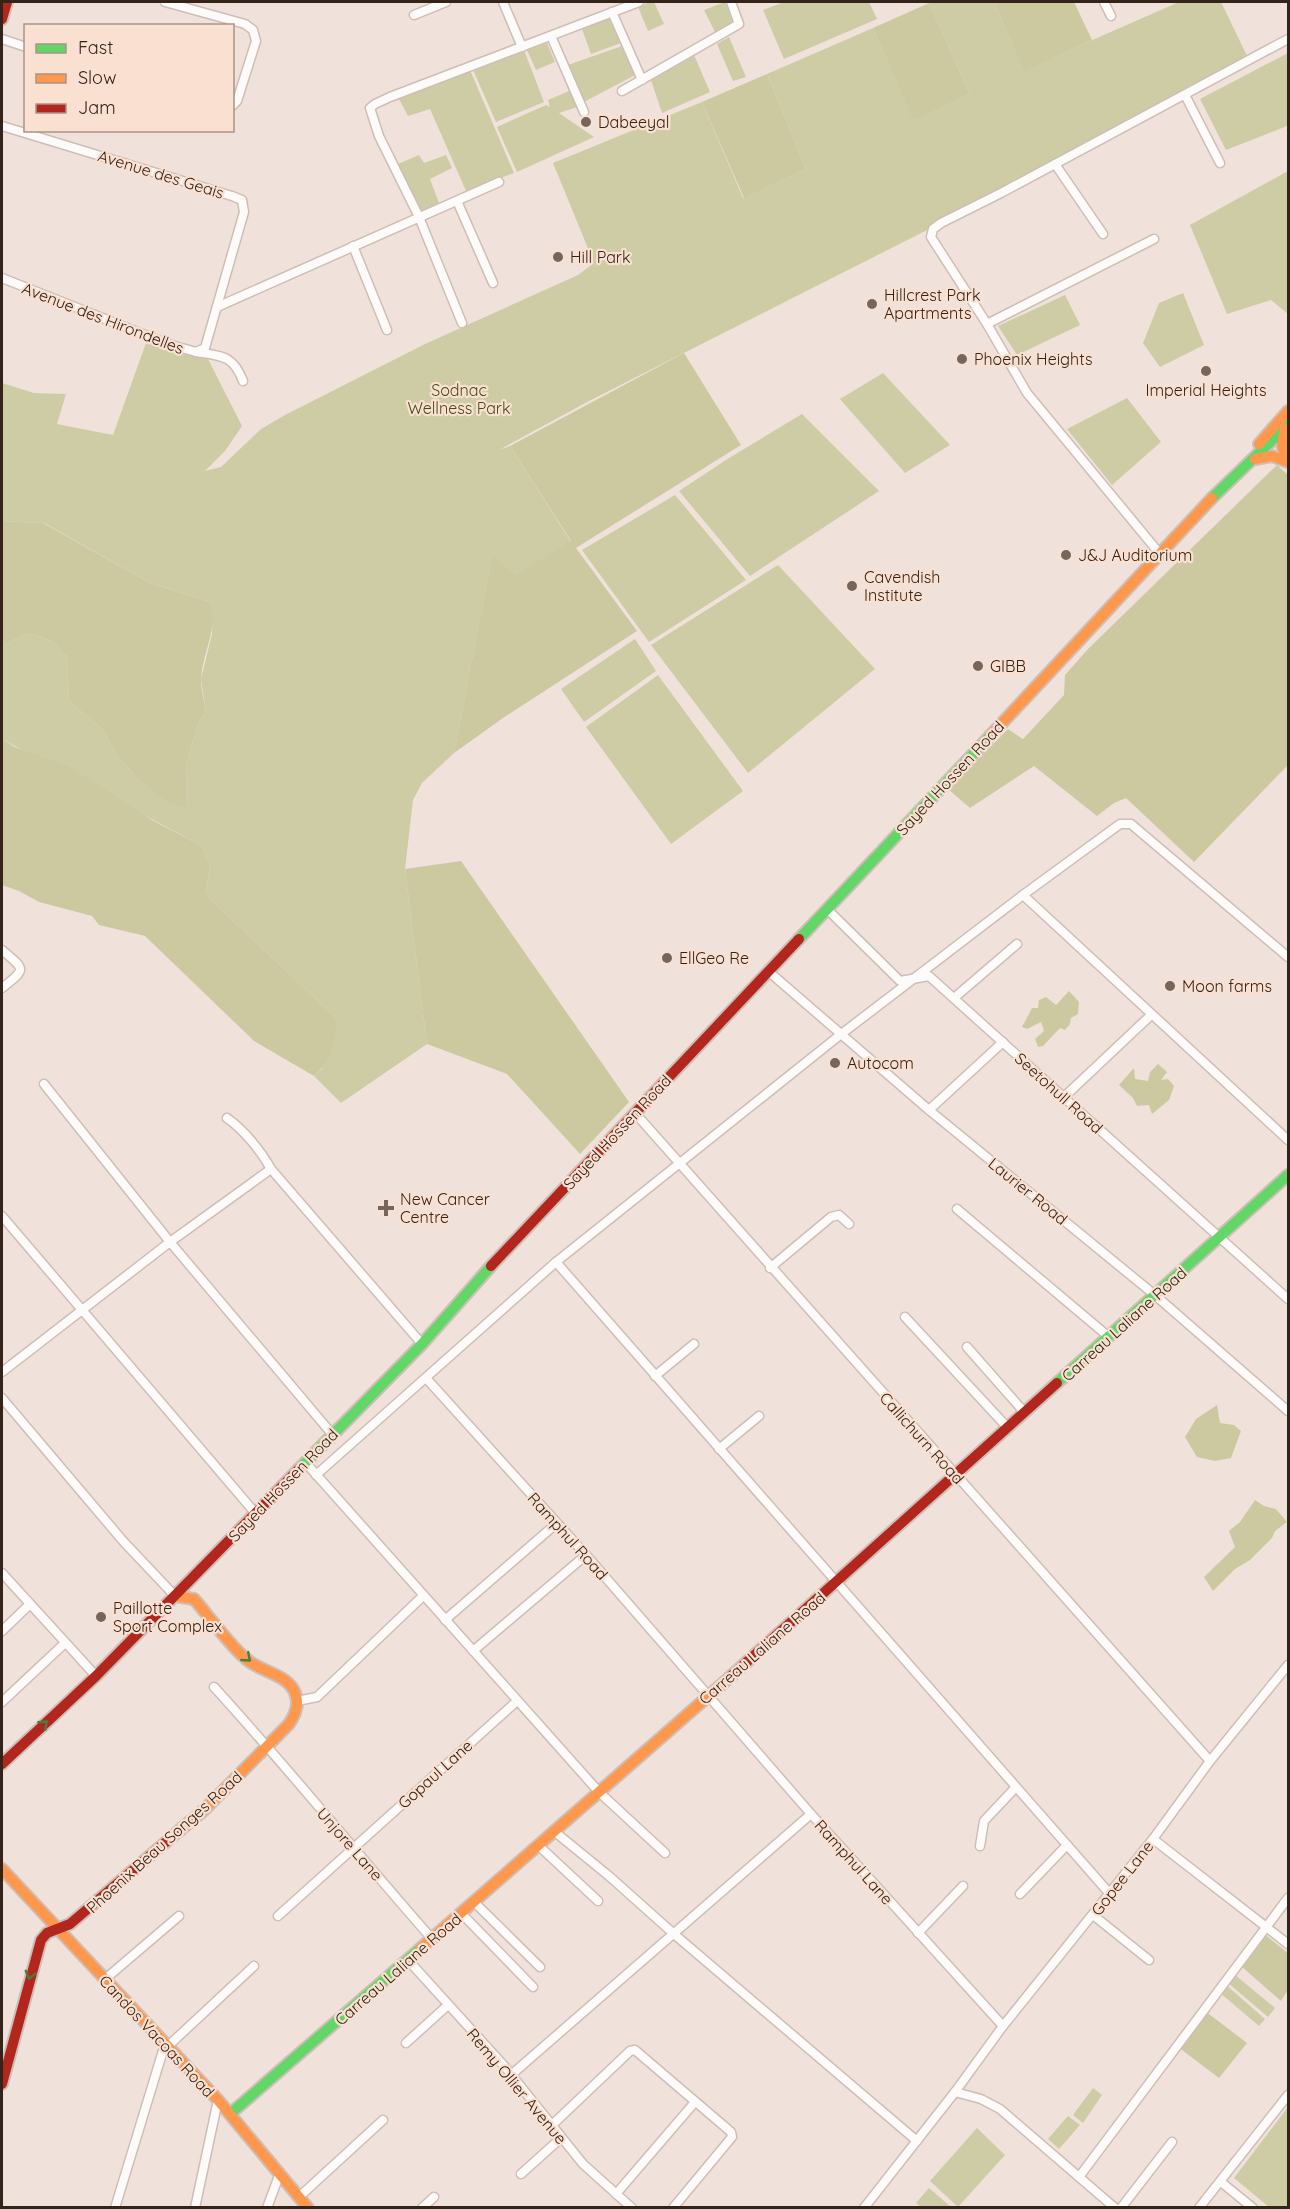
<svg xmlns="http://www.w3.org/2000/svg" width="1290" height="2209" viewBox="0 0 1290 2209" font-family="Quicksand,sans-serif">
<rect width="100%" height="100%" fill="#f0e2da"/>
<g fill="#cecca5">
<polygon points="650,2 654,2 664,24 648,31 638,7"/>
<polygon points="725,2 732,20 731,23 715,32 704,10"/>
<polygon points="784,2 869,2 877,19 784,59 763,10"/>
<polygon points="933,2 994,2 1024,70 1179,2 1221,2 1249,60 941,223 589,401 499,450 510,446 571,542 516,574 492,557 454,753 422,783 413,800 405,869 427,1044 341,1103 314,1076 322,1069 336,1018 209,898 206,889 210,866 202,846 2,739 2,646 23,635 33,634 53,642 67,657 69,701 102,729 118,757 134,774 187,808 186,765 199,722 206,713 201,679 212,634 209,602 150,583 44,523 2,521 2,383 34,393 66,394 57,424 113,435 146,343 207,357 242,426 225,451 205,471 221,467 261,429 285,415 425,344 578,275 594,263 553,163 702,102 743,198 806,169 767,74 873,28 913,119 970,94 929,3"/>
<polygon points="609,18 621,43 591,54 582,29"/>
<polygon points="729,37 746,77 733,81 717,44"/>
<polygon points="547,43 555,62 536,70 527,50"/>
<polygon points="622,46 635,75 584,102 568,65"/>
<polygon points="524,50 544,102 496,122 473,70"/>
<polygon points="1288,53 1288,128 1287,126 1226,150 1200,99"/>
<polygon points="694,55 710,92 662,113 651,80"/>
<polygon points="470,70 514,173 466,191 430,109 408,116 399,99"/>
<polygon points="569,91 577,107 559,113 594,137 517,172 497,127 546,105 550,107 548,100"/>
<polygon points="419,155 424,163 446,155 452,168 430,179 439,203 419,212 398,164"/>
<polygon points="1288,171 1288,314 1271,300 1227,314 1190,225"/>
<polygon points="1183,293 1204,345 1160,367 1143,343 1159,303"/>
<polygon points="1065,295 1080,325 1017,355 998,326"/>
<polygon points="883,373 950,445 905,473 840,399"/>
<polygon points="1127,398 1161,442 1112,485 1067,429"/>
<polygon points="802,414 879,491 750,576 679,491 729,458"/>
<polygon points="675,495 746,580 649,642 582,550"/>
<polygon points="778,565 875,669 748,773 651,645"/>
<polygon points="635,639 656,671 584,722 561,689"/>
<polygon points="658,675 743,791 671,844 586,727"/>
<polygon points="1234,1974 1275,2008 1268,2017 1227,1982"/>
<polygon points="1225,1984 1265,2019 1259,2026 1219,1992"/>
<polygon points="1093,2088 1102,2095 1083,2123 1073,2115"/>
<polygon points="1288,2107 1288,2207 1269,2207 1234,2178"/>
<polygon points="1068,2116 1080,2125 1059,2149 1048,2139"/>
<polygon points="977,2128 1005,2155 958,2207 930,2181"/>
<polygon points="929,2188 951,2207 921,2207 916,2203"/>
</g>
<g fill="#ccc9a1">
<polygon points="994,2 1074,2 1092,40 1024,71"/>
<polygon points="929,3 970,94 913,120 873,28"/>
<polygon points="767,74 806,169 744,198 702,102"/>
<polygon points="684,353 741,445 576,548 637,631 503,718 454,753 492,556 516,574 571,541 510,446"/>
<polygon points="1277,465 1288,475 1288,765 1194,862 1126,798 1114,803 1097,816 1034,766 970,808 948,789 1008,729 1023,739 1064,695 1065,675 1089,648"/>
<path d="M2 521 43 523 150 583 209 602C219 630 202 653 201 680 201 691 205 702 206 713L199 722 186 765 187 808 167 802 134 774 118 757 102 729 69 701 67 657 53 642 33 634 23 635 2 646Z"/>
<path d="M2 739 15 747 70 767 152 820 202 846 210 866 206 889 209 898 336 1018C336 1039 332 1062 314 1076L254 1041 145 936 99 925 92 916 39 902 19 891 2 885Z"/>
<polygon points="461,861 629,1102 580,1154 507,1074 427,1044 405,869"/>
<polygon points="1069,991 1079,1002 1078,1014 1071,1018 1070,1024 1065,1030 1060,1028 1043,1046 1038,1047 1035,1039 1044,1031 1041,1022 1027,1029 1022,1027 1032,1008 1038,1008 1039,1000 1046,997 1056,1005"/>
<polygon points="1158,1064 1167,1072 1161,1080 1168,1079 1174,1086 1169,1100 1152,1114 1149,1105 1137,1106 1133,1098 1119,1085 1134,1068 1135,1079 1148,1081 1150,1072"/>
<polygon points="1217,1405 1220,1423 1234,1425 1241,1431 1231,1458 1215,1461 1197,1457 1185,1437 1196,1419"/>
<polygon points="1255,1500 1264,1506 1276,1509 1287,1522 1275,1531 1272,1538 1250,1560 1235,1569 1213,1591 1204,1577 1235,1547 1229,1531 1240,1522"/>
<polygon points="1264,1934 1288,1953 1288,1990 1281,2001 1241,1966"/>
<polygon points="1205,2011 1247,2043 1219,2078 1178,2047"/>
</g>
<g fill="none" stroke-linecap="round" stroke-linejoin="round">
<g stroke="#cdbeb6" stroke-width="11">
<g id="street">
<polyline points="165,2 245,24 253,30 256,41 237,101 232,106"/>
<polyline points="503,2 522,47"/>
<polyline points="1104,2 1111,16"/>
<polyline points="612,12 642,80"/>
<polyline points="414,15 446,2"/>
<polyline points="551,36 584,112"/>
<polyline points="2,39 26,47"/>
<polyline points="622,91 739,24 731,2"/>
<polyline points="1185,95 1220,163"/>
<polyline points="2,126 232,196 242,200 244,212 205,348 196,352 168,344 2,278"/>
<polyline points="1055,164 1103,234"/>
<polyline points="457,201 493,283"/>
<polyline points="353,246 387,330"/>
<polyline points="217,307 499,182"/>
<polyline points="462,323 419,217 379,136 370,108 375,104 390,97 639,2"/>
<polyline points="987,324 1154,239"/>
<path d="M196 352C222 356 233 355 243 381"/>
<polyline points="1160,554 1027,393 987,324 931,237 933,229 941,223 1001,193 1288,39"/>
<polyline points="1023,895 1288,1140"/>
<polyline points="827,909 900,981 929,976 1288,1299"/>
<path d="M2 950C26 970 26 969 2 988"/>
<polyline points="768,971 929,1110 1156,1296 1288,1411"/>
<polyline points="954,998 1017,944"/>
<polyline points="44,1084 170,1242 332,1434"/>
<polyline points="1063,1098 1151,1015"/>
<polyline points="929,1110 1003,1042"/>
<polyline points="635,1113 1210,1761"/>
<path d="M227 1118C244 1130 261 1151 271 1169L422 1344"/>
<polyline points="957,1209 1109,1337"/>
<polyline points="2,1216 256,1514"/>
<polyline points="556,1262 1110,1894"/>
<polyline points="770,1268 831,1217 839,1215 849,1224"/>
<polyline points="905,1317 1008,1428"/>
<polyline points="967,1347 1025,1413"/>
<polyline points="2,1372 170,1242 271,1169"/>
<polyline points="655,1376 694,1344"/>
<polyline points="426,1378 586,1555 811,1814 1003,2026"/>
<polyline points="2,1398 123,1541 175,1596"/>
<polyline points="719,1449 759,1416"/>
<polyline points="305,1462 599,1792 665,1853"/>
<polyline points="316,1475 556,1262 840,1035 1023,895 1120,824 1131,824 1288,957"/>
<polyline points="2,1573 96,1676"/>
<polyline points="445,1620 557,1523"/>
<polyline points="2,1631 30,1604"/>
<polyline points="473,1651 586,1555"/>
<path d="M214 1687C289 1769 359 1856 433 1940"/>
<polyline points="297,1701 317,1697 423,1596"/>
<polyline points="2,1702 65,1643"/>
<polyline points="555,1832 609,1876 674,1934 917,2141"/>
<polyline points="1153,1839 1288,1944"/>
<polyline points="539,1846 598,1901"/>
<polyline points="980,1846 984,1821 1016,1787"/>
<polyline points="1020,1894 1067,1845"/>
<polyline points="475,1903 540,1967"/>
<polyline points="462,1914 533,1987"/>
<polyline points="1093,1915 1149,1960"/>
<polyline points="278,1916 517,1701"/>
<polyline points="918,1933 963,1886"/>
<polyline points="408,1960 505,2067 583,2164 632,2208"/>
<polyline points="104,1980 179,1916"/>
<polyline points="406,2043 448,2005"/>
<polyline points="167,2047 254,1966"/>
<polyline points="511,2075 811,1814"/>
<polyline points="955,2092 981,2099 1000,2109 1115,2208"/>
<polyline points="551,2126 630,2051 635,2050 731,2132 732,2137 673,2208"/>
<polyline points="521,2174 561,2138"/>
<polyline points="1079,2177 1288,1898"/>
<polyline points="1221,2182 1253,2208"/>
<polyline points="616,2194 695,2102"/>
<polyline points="299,2197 383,2120"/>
<polyline points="115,2208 165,2044"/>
<polyline points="195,2208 218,2100"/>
<polyline points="267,2208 280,2173"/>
<polyline points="422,2208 434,2197"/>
<polyline points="864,2208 955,2092 1003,2026 1153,1839 1210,1761 1288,1665"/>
<polyline points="1121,2208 1172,2142"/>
<polyline points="1199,2208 1288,2095"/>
</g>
</g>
<g stroke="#cdbeb6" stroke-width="14">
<g id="fast">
<polyline points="1212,498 1288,425"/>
<polyline points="799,939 990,736"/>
<polyline points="1057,1383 1288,1175"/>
<polyline points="299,1469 422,1344 491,1266"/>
<polyline points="230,2114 421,1948"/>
</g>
</g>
<g stroke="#cdbeb6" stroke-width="14">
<g id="slow">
<polyline points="1285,429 1282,444 1286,460"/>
<polyline points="1259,444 1288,411"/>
<polyline points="1255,459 1272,456 1288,462"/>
<polyline points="990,736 1212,498"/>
<path d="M175 1596 194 1599C209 1616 233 1650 250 1662 264 1672 289 1676 295 1693 300 1704 295 1715 289 1724L204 1810 180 1830"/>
<polyline points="2,1869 218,2100 308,2208"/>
<polyline points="421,1948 729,1678"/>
</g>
</g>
<g stroke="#cdbeb6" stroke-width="14">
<g id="jam">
<polyline points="2,19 7,2"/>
<polyline points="491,1266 799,939"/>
<polyline points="729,1678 1057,1383"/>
<polyline points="2,1764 96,1676 299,1469"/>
<polyline points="2,2084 41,1940 47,1933 70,1924 180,1830"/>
</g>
</g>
<use href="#street" stroke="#fdfbf9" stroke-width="8"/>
<use href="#fast" stroke="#63d668" stroke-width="10"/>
<use href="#slow" stroke="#ff974d" stroke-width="10"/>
<use href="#jam" stroke="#b3261e" stroke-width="10"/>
</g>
<defs><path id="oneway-chevron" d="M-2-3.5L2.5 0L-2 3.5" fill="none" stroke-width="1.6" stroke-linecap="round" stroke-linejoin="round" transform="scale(1.5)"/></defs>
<g stroke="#4b7c40">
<use href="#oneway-chevron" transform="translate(247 1658) rotate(41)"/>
<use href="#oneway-chevron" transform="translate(44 1724) rotate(-43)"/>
<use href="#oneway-chevron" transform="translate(30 1975) rotate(105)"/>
</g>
<g fill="#75665d" stroke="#fae0d0" stroke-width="2">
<circle cx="586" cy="122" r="6"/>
<circle cx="558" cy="257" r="6"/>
<circle cx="872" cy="304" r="6"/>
<circle cx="962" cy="359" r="6"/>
<circle cx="1206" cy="371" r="6"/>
<circle cx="1066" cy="555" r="6"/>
<circle cx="852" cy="586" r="6"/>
<circle cx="978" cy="666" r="6"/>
<circle cx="667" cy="958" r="6"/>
<circle cx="1170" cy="986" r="6"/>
<circle cx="835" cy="1063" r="6"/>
<path d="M383 1199h6v6h6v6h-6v6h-6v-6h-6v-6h6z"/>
<circle cx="101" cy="1617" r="6"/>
</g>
<g text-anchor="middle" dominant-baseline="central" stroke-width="4.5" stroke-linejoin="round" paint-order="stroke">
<g font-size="16" fill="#332319" stroke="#fae0d0" text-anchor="start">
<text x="598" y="122">Dabeeyal</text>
<text x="570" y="257">Hill Park</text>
<text x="884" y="295">Hillcrest Park<tspan x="884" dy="18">Apartments</tspan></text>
<text x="974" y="359">Phoenix Heights</text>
<text x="1206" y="390" text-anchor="middle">Imperial Heights</text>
<text x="1078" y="555">J&amp;J Auditorium</text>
<text x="864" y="577">Cavendish<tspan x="864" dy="18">Institute</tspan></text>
<text x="990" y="666">GIBB</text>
<text x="679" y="958">EllGeo Re</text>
<text x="1182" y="986">Moon farms</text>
<text x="847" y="1063">Autocom</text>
<text x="400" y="1199">New Cancer<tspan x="400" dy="18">Centre</tspan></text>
<text x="113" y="1608">Paillotte<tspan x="113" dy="18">Sport Complex</tspan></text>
</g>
<g font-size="16" fill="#332319" stroke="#fae0d0">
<text transform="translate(161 174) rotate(17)">Avenue des Geais</text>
<text transform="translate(103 318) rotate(21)">Avenue des Hirondelles</text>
<text transform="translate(950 778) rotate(-47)">Sayed Hossen Road</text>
<text transform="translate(1059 1093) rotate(42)">Seetohull Road</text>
<text transform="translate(617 1132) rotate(-47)">Sayed Hossen Road</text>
<text transform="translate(1028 1191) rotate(39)">Laurier Road</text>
<text transform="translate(1124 1324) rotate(-42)">Carreau Laliane Road</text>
<text transform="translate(922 1438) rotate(48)">Callichurn Road</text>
<text transform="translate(283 1485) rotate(-46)">Sayed Hossen Road</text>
<text transform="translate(568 1536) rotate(48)">Ramphul Road</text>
<text transform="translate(762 1648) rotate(-41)">Carreau Laliane Road</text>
<text transform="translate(435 1774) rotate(-42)">Gopaul Lane</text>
<text transform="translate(164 1842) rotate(-42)">Phoenix Beau Songes Road</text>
<text transform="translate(350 1844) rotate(49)">Unjore Lane</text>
<text transform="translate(854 1862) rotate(48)">Ramphul Lane</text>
<text transform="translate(1122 1878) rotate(-52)">Gopee Lane</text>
<text transform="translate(398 1969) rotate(-41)">Carreau Laliane Road</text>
<text transform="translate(157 2036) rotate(47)">Candos Vacoas Road</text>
<text transform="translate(517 2086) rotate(50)">Remy Ollier Avenue</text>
</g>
<g font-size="16" fill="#464b19" stroke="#fae0d0">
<text x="459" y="390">Sodnac<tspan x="459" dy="18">Wellness Park</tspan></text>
</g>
</g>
<rect width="1290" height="2209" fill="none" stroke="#332319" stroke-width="6"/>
<rect x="24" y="24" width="210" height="108" fill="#fae0d0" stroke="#aa9487" stroke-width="1.5"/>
<rect x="36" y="44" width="30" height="9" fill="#63d668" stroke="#aa9487" stroke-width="1.5"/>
<text x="78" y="54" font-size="18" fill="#332319">Fast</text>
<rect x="36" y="74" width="30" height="9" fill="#ff974d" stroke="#aa9487" stroke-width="1.5"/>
<text x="78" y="84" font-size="18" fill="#332319">Slow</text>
<rect x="36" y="104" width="30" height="9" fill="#b3261e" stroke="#aa9487" stroke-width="1.5"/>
<text x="78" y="114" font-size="18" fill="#332319">Jam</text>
</svg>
